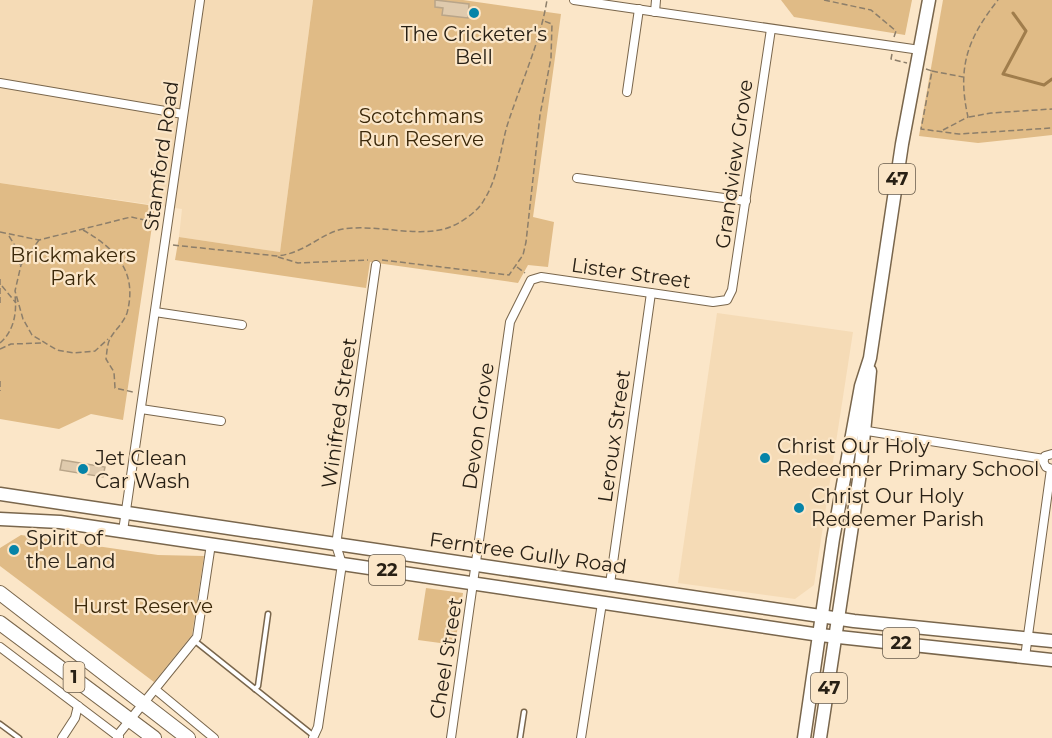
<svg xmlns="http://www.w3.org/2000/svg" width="1052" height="738" viewBox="0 0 1052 738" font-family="Montserrat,sans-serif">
<rect width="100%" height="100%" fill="#fbe6c8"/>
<g fill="#f5dbb6">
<polygon points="0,0 313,0 280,252 179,237 182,209 0,183"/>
<polygon points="717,313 853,332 814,585 795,599 678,583"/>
</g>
<g fill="#e0bb86">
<polygon points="313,0 463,0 561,14 533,217 554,222 548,267 528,265 518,283 370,262 366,288 175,260 179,237 280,252"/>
<polygon points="781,0 912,0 905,35 794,17"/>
<polygon points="943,0 1052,0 1052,135 978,143 919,136"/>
<polygon points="0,183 155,206 123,420 91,414 59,429 0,419"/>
<polygon points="21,535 158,555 204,556 192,635 154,682 0,566 0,548"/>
<polygon points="426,588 463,593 455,645 418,640"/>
</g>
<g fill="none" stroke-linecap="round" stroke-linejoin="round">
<polyline stroke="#a07d4c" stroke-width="3" points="1013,13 1026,31 1003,74 1044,85 1052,79"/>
</g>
<g fill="#dfcaad" stroke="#b9a589" stroke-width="1.5">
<polygon points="435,0 469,4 468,18 442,15 443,8 435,7"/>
<polygon points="62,460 105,467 103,477 60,470"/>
</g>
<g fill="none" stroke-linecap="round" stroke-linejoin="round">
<g stroke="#79664c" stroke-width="7">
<g id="lane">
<polyline points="195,641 314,736"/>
<polyline points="255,689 258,686 268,614"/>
<polyline points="0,724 19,738"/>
<polyline points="520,738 524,712"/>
</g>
</g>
<g stroke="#79664c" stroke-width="10">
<g id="street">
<polyline points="574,0 920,50"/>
<polyline points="655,12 656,0"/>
<polyline points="0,83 183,114"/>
<polyline points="627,92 639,9"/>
<polyline points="577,178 746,201"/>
<polyline points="155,312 242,325"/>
<polyline points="141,409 221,421"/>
<polyline points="861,430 1044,459"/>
<polyline points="1052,454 1045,456 1043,461 1046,467 1052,469"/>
<polyline points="123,531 200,0"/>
<polyline points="610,584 651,293"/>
<polyline points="0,647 119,737"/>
<polyline points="1025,657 1051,469"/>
<polyline points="156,690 214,738"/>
<polyline points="117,736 197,637 211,544"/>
<polyline points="62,738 75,718 78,706"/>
<polyline points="313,738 318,727 342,564 336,545 376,265"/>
<polyline points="451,738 510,322 531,280 541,277 713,302 727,300 732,290 771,29"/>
<polyline points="581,738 602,603"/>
</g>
</g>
<g stroke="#79664c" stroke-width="15">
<g id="primary">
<polyline points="0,494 854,621 1052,641"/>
<polyline points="0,519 60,522 820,635 1052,660"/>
<polyline points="804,738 833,539 861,386 870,358 902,144 929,0"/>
<polyline points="820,738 860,473 870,371"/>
</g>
</g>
<g stroke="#79664c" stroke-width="16">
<g id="highway">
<polyline points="0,593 188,738"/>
<polyline points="0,623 154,738"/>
</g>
</g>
<g stroke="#8c7e6a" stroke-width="1.5" stroke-dasharray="6 3" stroke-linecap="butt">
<polyline points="824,0 871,10 896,31 894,37"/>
<polyline points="892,54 891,59 907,63"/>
<polyline points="926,69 932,71 921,129 959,134 1052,128"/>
<polyline points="932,71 963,77"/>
<polyline points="969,117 991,113 1052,109"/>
<path d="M943 130 968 117C957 68 967 39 998 0"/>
<path d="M83 230C116 249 138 272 127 313 124 322 116 329 111 337 107 343 107 352 106 359L114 372 115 388 133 392"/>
<polyline points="0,232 39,240 131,217 158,223"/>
<polyline points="9,236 20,254 20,265"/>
<polyline points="39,240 21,265 15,291 23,319 32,335 57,350 74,353 95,351 108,339"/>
<path d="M173 245 277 256C306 253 321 233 343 229 376 224 413 237 444 229 457 226 478 212 484 200 498 178 500 151 507 126 520 85 540 43 547 0"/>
<polyline points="278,257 298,263 368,260"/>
<polyline points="382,260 509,275 523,255 526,242 540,115 551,58 552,24 544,21"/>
<polyline points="517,267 525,273"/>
<polyline points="0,279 0,303"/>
<polyline points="2,286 16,303"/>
<path d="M0 343C14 331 17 313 15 295"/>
<polyline points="0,349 11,344 43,343"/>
<polyline points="0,381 0,391"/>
</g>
<use href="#lane" stroke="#fff" stroke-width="4"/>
<use href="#street" stroke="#fff" stroke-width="8"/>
<use href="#primary" stroke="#fff" stroke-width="12"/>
<use href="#highway" stroke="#fff" stroke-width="14"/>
</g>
<g fill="#0684a8" stroke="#fbe6c8" stroke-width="2">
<circle cx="474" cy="13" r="6"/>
<circle cx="765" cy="458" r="6"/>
<circle cx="83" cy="469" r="6"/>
<circle cx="799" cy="508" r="6"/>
<circle cx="14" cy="550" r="6"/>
</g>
<g text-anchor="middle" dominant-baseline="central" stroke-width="4.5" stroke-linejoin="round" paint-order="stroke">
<g fill="#fbe6c8" stroke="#675b4b" stroke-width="1.5">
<rect x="879" y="164" width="36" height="30" rx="4.5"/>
<rect x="369" y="555" width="36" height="30" rx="4.5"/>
<rect x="883" y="628" width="36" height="30" rx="4.5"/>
<rect x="63.5" y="662" width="21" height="30" rx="4.5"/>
<rect x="811" y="673" width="36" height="30" rx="4.5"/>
</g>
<g font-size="18" font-weight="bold" fill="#282015">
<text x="897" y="179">47</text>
<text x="387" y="570">22</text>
<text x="901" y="643">22</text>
<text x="74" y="677">1</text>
<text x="829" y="688">47</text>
</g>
<g font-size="20" fill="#282015" stroke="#fbe6c8" text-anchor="start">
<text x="474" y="34" text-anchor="middle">The Cricketer's<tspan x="474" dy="23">Bell</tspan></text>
<text x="777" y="446">Christ Our Holy<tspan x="777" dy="23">Redeemer Primary School</tspan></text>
<text x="95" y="458">Jet Clean<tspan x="95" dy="23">Car Wash</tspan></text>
<text x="811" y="496">Christ Our Holy<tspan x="811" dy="23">Redeemer Parish</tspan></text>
<text x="26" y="538">Spirit of<tspan x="26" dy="23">the Land</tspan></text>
</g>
<g font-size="20" fill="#3b280a" stroke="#fbe6c8">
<text x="421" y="116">Scotchmans<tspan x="421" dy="23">Run Reserve</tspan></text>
<text x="73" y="255">Brickmakers<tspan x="73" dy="23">Park</tspan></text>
<text x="143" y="606">Hurst Reserve</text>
</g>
<g font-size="20" fill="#282015" stroke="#fbe6c8">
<text transform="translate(161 156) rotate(-82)">Stamford Road</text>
<text transform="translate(734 164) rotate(-82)">Grandview Grove</text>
<text transform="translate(631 273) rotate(8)">Lister Street</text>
<text transform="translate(339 413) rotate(-82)">Winifred Street</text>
<text transform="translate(478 426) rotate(-82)">Devon Grove</text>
<text transform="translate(614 436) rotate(-82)">Leroux Street</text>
<text transform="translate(528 553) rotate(8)">Ferntree Gully Road</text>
<text transform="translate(446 658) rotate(-81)">Cheel Street</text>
</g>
</g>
</svg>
